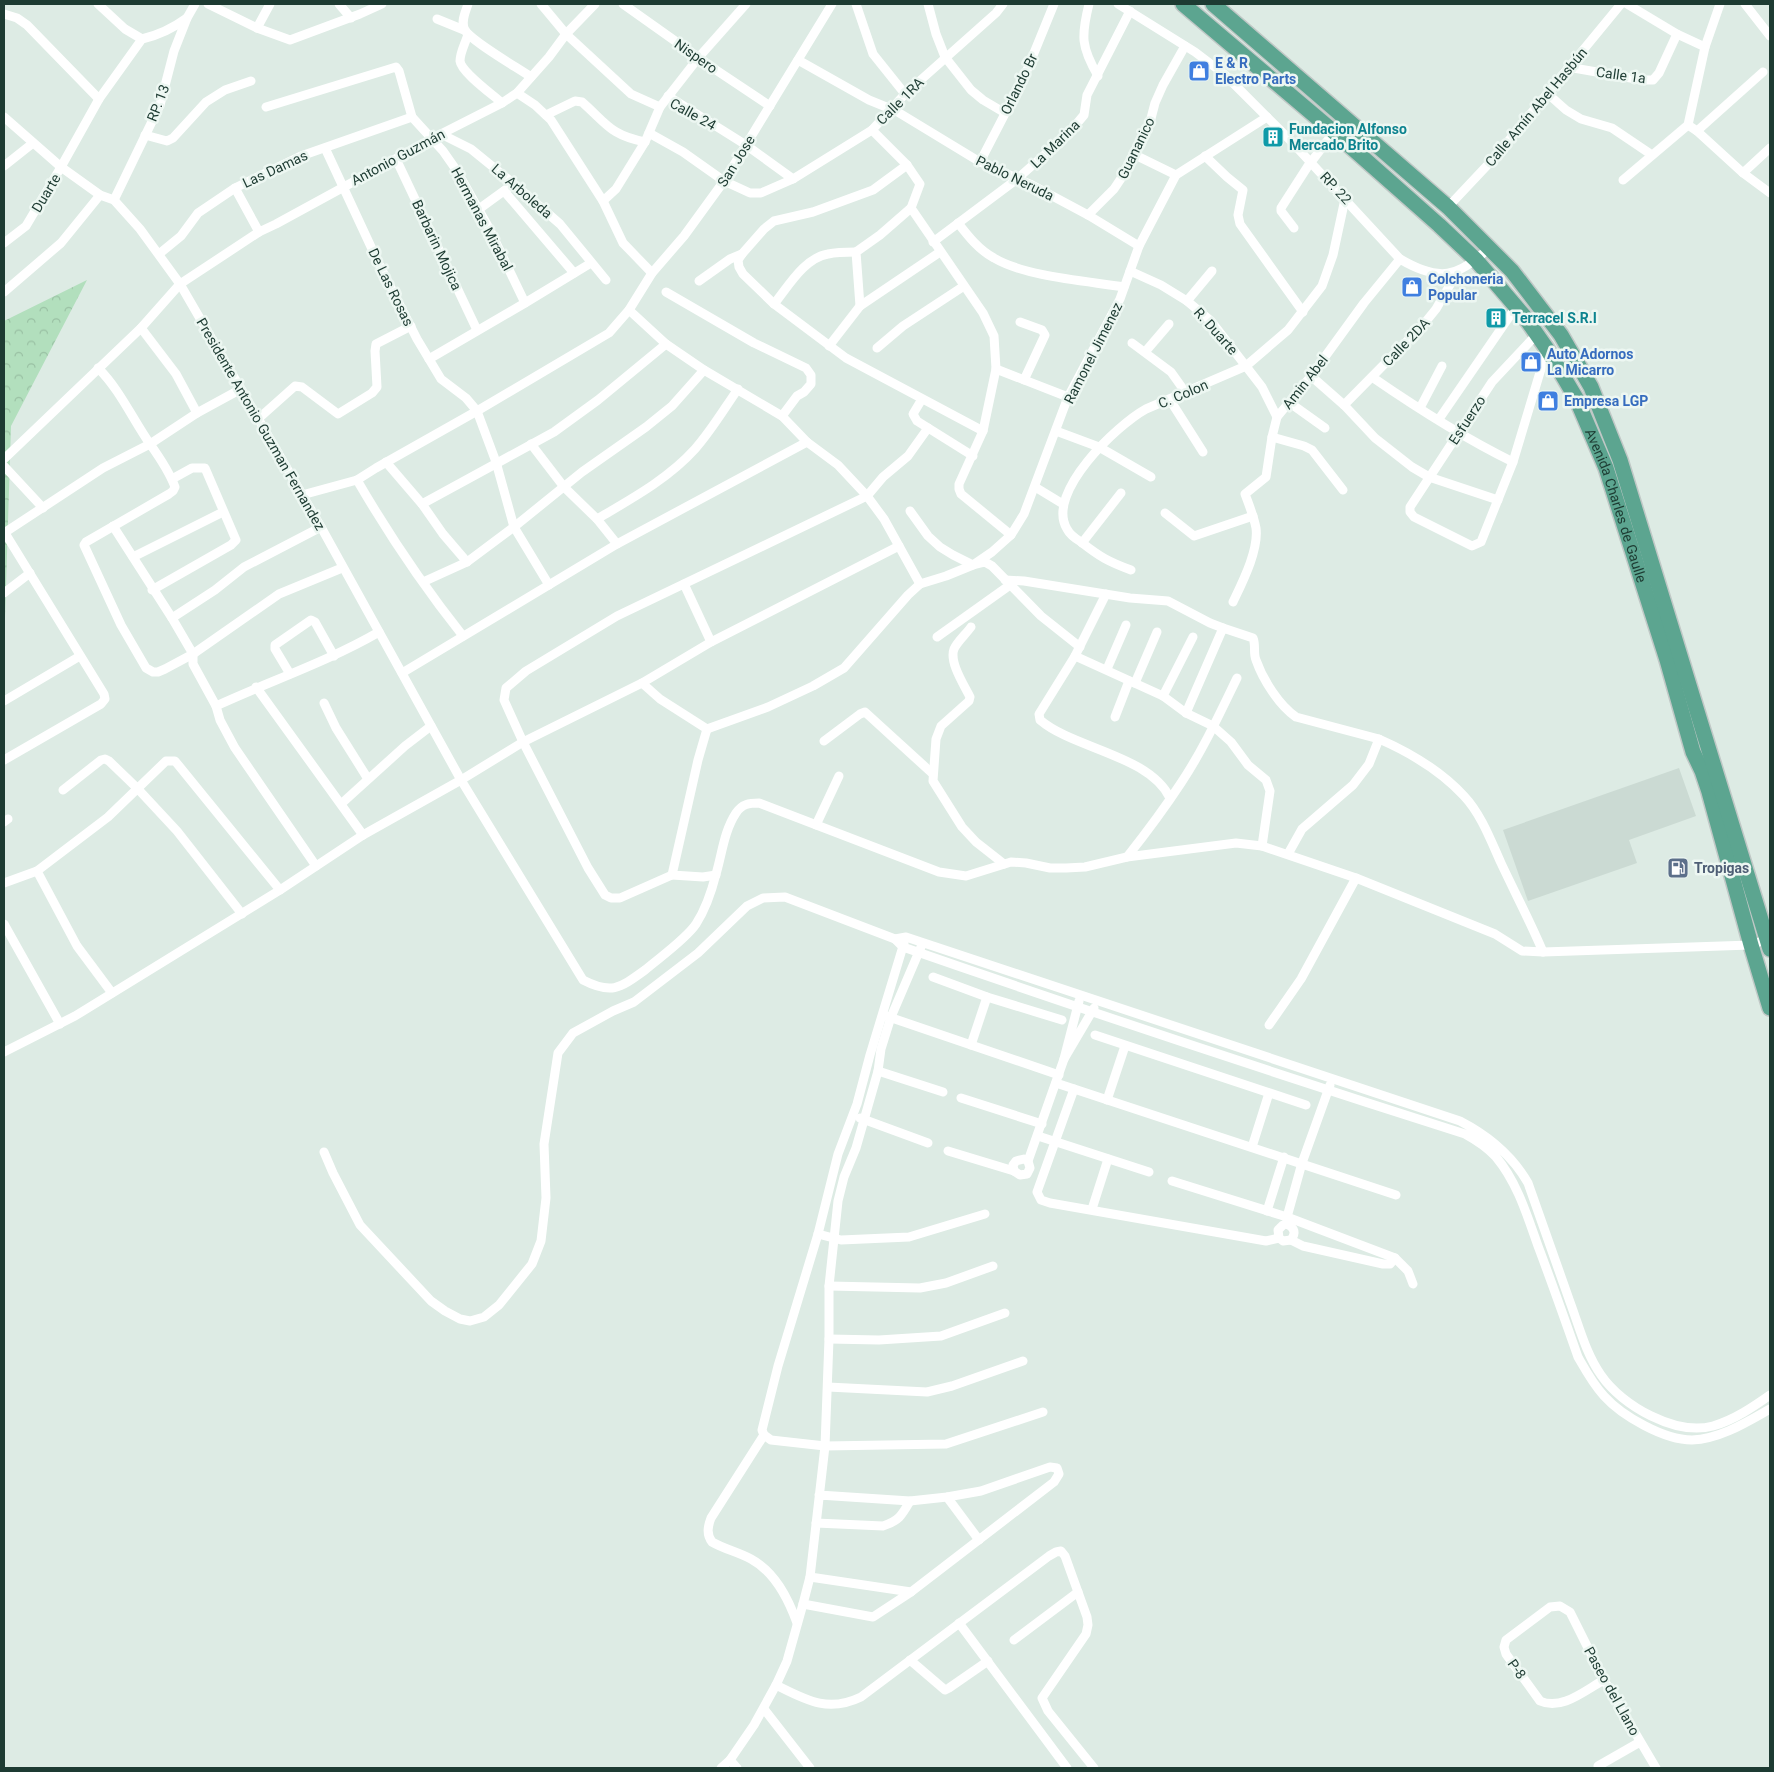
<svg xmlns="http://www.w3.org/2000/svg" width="1774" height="1772" viewBox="0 0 1774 1772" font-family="Roboto,sans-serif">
<defs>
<pattern id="forest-crowns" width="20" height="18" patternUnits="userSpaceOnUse" patternTransform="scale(1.25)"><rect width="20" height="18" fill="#b2dfbd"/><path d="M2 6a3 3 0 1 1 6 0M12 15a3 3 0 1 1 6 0" fill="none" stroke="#99c0a3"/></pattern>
</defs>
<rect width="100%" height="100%" fill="#ddebe4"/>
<polygon fill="#cbdad3" points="1679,768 1696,816 1629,840 1637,863 1528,901 1503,830"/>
<polygon fill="url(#forest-crowns)" points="87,280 11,426 4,650 4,321"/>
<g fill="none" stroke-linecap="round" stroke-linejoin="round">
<g stroke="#c0c8c6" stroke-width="18">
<g id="primary">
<path id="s1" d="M1183 4 1334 132 1439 225 1476 260 1524 316 1547 349 1576 398 1606 468 1667 660 1693 752 1702 771 1709 792 1751 945 1770 1008"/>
<polyline points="1213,4 1448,207 1512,271 1561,335 1591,387 1620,460 1770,949"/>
</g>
</g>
<g stroke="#fff" stroke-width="9">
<polyline points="98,4 125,29 142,39"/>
<polyline points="208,4 257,28 290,40 360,14 382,4"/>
<polyline points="339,4 351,18"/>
<path d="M468 4C466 11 460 22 465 30 471 41 518 68 531 77"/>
<polyline points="541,4 566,34 631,94 660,107 699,57 746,4"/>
<polyline points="623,4 716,70 770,106"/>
<polyline points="856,4 873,54 905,94"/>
<polyline points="928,4 936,34 945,57 971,90 983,100 1005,113"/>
<path d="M1089 4C1081 36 1081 47 1098 76"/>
<path d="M1118 4 1195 52 1224 74 1289 139 1400 259C1439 282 1458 278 1490 247"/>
<polyline points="1627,4 1677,34 1705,47"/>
<polyline points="1745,4 1770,36"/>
<polyline points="4,14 17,18 27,25 99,99"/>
<polyline points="437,19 464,30"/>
<polyline points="257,28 270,4"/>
<path d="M468 34C466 42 460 52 460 61 461 72 493 95 502 103"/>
<polyline points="798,60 869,100 896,111 980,162 1030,184 1088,215 1139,246"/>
<polyline points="1568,67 1642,80 1653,80 1659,73 1677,34"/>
<polyline points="517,93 535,105 551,120 603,201 623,243 652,273"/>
<polyline points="1548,94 1566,110 1581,119 1612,128 1652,155"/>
<polyline points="668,96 746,145 793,179 872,130 905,94 996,13 1003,4"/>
<polyline points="266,107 396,67 399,71 412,117 443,151 457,171 489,228 525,303"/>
<path d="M546 115 575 101 582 102C607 124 610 135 645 142"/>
<path d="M4 117 61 167 100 195 114 200 140 229 180 284 321 527 461 780 583 980C612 995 620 988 645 970 659 958 686 939 696 924 705 910 712 890 716 874 722 854 724 831 736 813 742 804 749 803 759 803L939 872 966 876 1011 862 1026 863 1050 868H1066L1085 867 1127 857 1236 843 1262 846 1356 878 1495 934 1522 951 1543 952 1751 945 1770 938"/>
<polyline points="1688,125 1697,131 1743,173 1770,193"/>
<polyline points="1697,131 1763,72"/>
<polyline points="649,133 683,152 724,181 750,193 761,193 793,179"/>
<polyline points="441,134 471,149 514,184 560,224 606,280"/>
<polyline points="145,135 167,141 173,138 206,102 225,90 251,81"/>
<polyline points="325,148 379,264 417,339 441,379 466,398 477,411 496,462 514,527 549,585"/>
<polyline points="1133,154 1176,175"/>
<polyline points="1205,156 1227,177 1243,190 1238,215 1240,224 1303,312"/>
<polyline points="396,159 477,330"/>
<polyline points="980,162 1025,75 1054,4"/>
<polyline points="907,165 873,190 813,212 774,221 764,229 742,254 738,260 739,267 743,274 774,304 846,358 983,431"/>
<polyline points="4,166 33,143"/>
<polyline points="1743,173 1770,148"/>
<polyline points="1623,180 1688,125 1705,47 1720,4"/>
<polyline points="235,188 259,232"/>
<polyline points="504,191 574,273"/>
<polyline points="114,200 160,105 174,51 187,18 195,4"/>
<polyline points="603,201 616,189 645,142 660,107"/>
<polyline points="1448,207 1496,156 1621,4"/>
<polyline points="911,208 983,313 994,336 996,369 983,431 959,484 959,489 961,494 1011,535"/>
<polyline points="479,209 508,188"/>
<polyline points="1088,215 1114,189 1124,174 1133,154 1149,126 1155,103 1163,85 1185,46"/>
<path d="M958 223C968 236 979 250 994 258 1026 277 1087 281 1124 287"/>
<polyline points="1294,228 1281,211 1281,208 1308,166 1334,132"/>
<polyline points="933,242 1017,179 1068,134 1084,115 1087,95 1130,11"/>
<path d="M4 243 26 226 61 167 99 99 142 39C159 35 172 29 187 18"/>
<polyline points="159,254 181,236 198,213 235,188 301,156 412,117"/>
<polyline points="1130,271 1161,285 1187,301 1211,321 1262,387 1277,417"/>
<polyline points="699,281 730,259 742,254"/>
<polyline points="4,292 61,243 100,195"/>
<polyline points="666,292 754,343 806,368 811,375 811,384 804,392 797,396 782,416"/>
<polyline points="1187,301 1212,271"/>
<path d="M774 304C788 287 804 258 828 254 837 252 847 252 856 252"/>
<polyline points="860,306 856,252 880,235 911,208 920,184 907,165 872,130"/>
<polyline points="629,310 666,344 704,370 782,416 807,442 838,465 867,496 884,519 920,584"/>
<polyline points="1020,322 1042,330 1045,335 1024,380"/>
<polyline points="141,328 176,374 197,413"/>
<polyline points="1537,334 1492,382 1410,507 1410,512 1414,517 1472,546 1481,542 1513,462 1547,349"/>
<polyline points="1132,343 1171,372 1186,393"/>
<polyline points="829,346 860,306 940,252"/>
<polyline points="877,348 903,326 964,286"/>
<polyline points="1145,352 1169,324"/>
<polyline points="429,359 525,303 591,263"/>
<path d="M98 368C120 390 132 418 150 444 160 458 169 471 175 487L173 491 169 494 86 542 84 545 121 625 146 668 153 672H158L165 669 193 654 279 594 342 568"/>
<polyline points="996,369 1068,397"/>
<polyline points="1311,376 1344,405 1375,438 1412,467 1429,477 1498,500"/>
<path d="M1372 377C1417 408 1464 438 1513 462"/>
<polyline points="922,399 913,414 917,421 973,456"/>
<polyline points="1170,400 1203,452"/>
<polyline points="1290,403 1325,428"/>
<polyline points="1344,405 1423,325 1436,309 1458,271"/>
<polyline points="1420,408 1442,366"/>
<polyline points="258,419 295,386 302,387 338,414 372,393 377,387 375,351 376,344 411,326"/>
<polyline points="1439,419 1516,307"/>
<polyline points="1056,431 1099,447 1151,477"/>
<polyline points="1272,437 1304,446 1312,450 1343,490"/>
<polyline points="531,444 564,487 597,519 617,544"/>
<polyline points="4,459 141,328 180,284 259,232 276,224 441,134 502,103 517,93 549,57 566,34 595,4"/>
<polyline points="386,462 422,504 443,534 467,562"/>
<polyline points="4,466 43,508"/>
<path d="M357 480C389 535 424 587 463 636"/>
<polyline points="1035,487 1063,504"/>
<polyline points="302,495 357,480 376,468 477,411 609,333 629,310 652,273 684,236 724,181 832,4"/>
<polyline points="422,504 554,432 598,400 666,344"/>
<polyline points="910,511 928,536 940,547 953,555 973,565 985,562 992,566 1041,616 1080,647"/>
<polyline points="1165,513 1194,536 1253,516"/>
<path d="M597 519C631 499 668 479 695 449 711 431 724 409 738 389"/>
<polyline points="113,526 172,618 193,654 193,664 216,706 220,720 235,748 316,866"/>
<polyline points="4,533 103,468 150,444 197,413 241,389"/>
<polyline points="1082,543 1121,493"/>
<polyline points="133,557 223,512"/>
<path d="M1131 570C1109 562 1100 557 1081 542 1076 539 1070 535 1067 529 1045 493 1117 425 1146 409L1246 366 1288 330 1322 286 1333 255 1345 199"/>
<polyline points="1005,580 1024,581 1130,598 1168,601 1210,623 1223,628"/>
<polyline points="423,582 467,562 514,527 582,472 646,427 672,406 704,370"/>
<polyline points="684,584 711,642"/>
<polyline points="152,590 231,545 236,540 205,468 192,468 172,479"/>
<polyline points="4,593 30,573"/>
<path d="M1106 594 1075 656 1039 714 1040 720C1074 749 1149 755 1170 798"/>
<path d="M1233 602C1242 583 1259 550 1256 528 1254 517 1249 505 1245 494L1266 477 1272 437 1277 417 1311 376 1364 303 1400 259"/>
<polyline points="172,618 215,590 244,567 321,527"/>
<path d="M971 627C966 634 957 642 954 649 949 662 964 685 970 697L969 701 941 726 936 739 933 781 962 827 976 842 1004 864"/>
<polyline points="937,637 1010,585"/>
<polyline points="1075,656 1163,696 1186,713 1213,726 1231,742 1248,765 1266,780 1270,791 1262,846"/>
<polyline points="1107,669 1126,625"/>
<polyline points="402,673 617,544 807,442"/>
<polyline points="290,674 275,649 275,645 311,620 315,622 334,656"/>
<polyline points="642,683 660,699 707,729"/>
<polyline points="1135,683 1157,632"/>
<polyline points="256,687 363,835"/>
<polyline points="1163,696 1193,637"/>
<polyline points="4,701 80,656"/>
<polyline points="324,703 336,728 368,779"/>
<path d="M216 706C270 681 327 662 379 632"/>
<path d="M1186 713 1223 628 1253 638C1256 645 1253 653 1256 660 1263 680 1279 705 1296 717L1379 739 1369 764 1353 785 1302 829 1288 854"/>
<polyline points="1115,717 1129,681"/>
<polyline points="707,729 768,707 813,686 844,668 908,595 920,584 946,576 973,565 992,552 1011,535 1024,514 1068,397 1120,299 1139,246 1176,175 1267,117"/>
<polyline points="707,729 698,760 672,875 703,877 716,875"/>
<path d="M1379 739C1411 753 1441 771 1464 796 1481 814 1491 841 1501 863 1515 893 1530 921 1543 952"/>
<polyline points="824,741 860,714 865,712 933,774"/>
<polyline points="4,760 101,704 105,699 104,694 5,533"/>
<polyline points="63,790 101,760 105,759 109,761 137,788 177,831 242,914"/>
<polyline points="341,804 405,746 431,726"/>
<polyline points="4,822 8,819"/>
<polyline points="816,825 839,776"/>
<path d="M1127 857C1146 833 1164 809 1181 783 1203 750 1220 713 1237 678"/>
<polyline points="37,871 77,946 112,993"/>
<polyline points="672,875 620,898 611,898 605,895 588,868 523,742 504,700 506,688 526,671 617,616 867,496 883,477 908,456 928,428"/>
<polyline points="4,883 37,871 108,817 166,761 175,761 280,890"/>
<polyline points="4,924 60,1024"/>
<polyline points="904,943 870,1055 857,1104 838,1154 818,1234 778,1366 762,1430 764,1435 771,1440 825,1446 946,1444 1043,1412"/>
<polyline points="933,977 987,997 1062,1020"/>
<polyline points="1079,1001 1064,1059 1094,1008"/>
<polyline points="886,1016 1059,1075"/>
<polyline points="1269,1025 1301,979 1356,878"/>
<polyline points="1095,1035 1306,1105"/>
<polyline points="971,1045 987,997"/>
<polyline points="4,1052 75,1016 280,890 363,835 461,780 523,742 642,683 711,642 899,546"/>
<polyline points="878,1071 943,1092"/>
<polyline points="1056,1083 1396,1195"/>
<polyline points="1074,1089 1037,1192 1041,1200 1050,1203 1266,1241 1279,1238"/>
<polyline points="961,1098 1042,1124"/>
<polyline points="1107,1100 1125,1046"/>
<polyline points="860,1118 928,1143"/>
<polyline points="1038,1136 1149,1172"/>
<polyline points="1252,1147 1269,1093"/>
<polyline points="948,1151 1014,1171 1020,1175 1027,1174 1030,1168 1028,1161 1064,1059"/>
<polyline points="324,1152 333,1173 360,1225 431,1301 445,1311 460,1319 470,1321 484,1317 499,1305 532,1264 541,1241 546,1198 544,1144 558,1053 573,1033 613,1011 634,1002 698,953 747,906 763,898 785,897 895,939"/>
<polyline points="1014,1171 1013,1165 1016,1161 1024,1159 1028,1161"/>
<polyline points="1172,1181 1287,1217 1302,1163 1330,1085"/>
<polyline points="1092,1209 1108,1159"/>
<polyline points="1267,1211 1284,1157"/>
<polyline points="1287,1224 1287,1217 1395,1258 1408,1271 1413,1284"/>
<polyline points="1287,1224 1283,1225 1278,1230 1279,1238 1283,1241 1291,1240 1303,1246 1383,1264 1390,1264 1395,1258"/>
<path d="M1287 1224C1295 1228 1296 1233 1291 1240"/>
<polyline points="818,1234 841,1240 909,1237 985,1214"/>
<polyline points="829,1286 920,1288 946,1283 993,1266"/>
<polyline points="829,1339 879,1340 941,1336 1005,1313"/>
<polyline points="828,1387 927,1392 952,1386 1023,1361"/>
<path d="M1770 1395C1753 1407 1734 1420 1713 1426 1676 1436 1622 1406 1601 1375 1586 1354 1579 1326 1570 1302 1556 1262 1542 1223 1528 1183 1512 1155 1489 1136 1460 1121L906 937 895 939 903 947C1090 1012 1277 1074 1465 1134 1476 1140 1487 1147 1496 1157 1517 1182 1527 1215 1538 1246 1552 1283 1565 1320 1578 1357 1586 1371 1593 1384 1604 1396 1622 1416 1664 1440 1692 1440 1720 1439 1747 1422 1770 1409"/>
<path d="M764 1435 711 1518C708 1526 706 1534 712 1542 724 1549 738 1552 751 1559 775 1572 788 1598 797 1623"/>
<polyline points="819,1495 910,1501 947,1497 981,1491 1050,1467 1057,1468 1059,1474 1054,1482 911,1592 873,1617 803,1604 810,1577 825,1446 829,1339 829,1286 838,1201 844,1177 856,1148 878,1071 881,1049 891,1017 921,947"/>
<polyline points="947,1497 979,1540"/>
<path d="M816 1523 883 1526C899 1521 902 1515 910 1501"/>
<polyline points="810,1577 911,1592"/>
<polyline points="959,1623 1067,1768"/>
<polyline points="1014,1640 1078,1592"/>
<polyline points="910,1660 945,1690 949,1688 988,1661"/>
<path d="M1604 1680C1585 1690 1562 1711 1540 1701L1506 1654 1504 1647 1506 1640 1550 1607 1560 1606 1570 1612 1604 1680 1656 1768"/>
<path d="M776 1685C806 1700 828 1713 861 1697L1049 1556 1056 1552 1061 1551 1065 1556 1087 1617 1088 1625 1086 1634 1042 1698 1048 1711 1094 1768"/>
<polyline points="764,1709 810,1768"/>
<polyline points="730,1760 737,1768"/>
<polyline points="1598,1766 1640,1742"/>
<polyline points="721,1768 730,1760 754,1725 776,1685 787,1661 803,1604"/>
</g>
<use href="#primary" stroke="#5ca590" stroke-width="15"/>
</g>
<defs>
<g id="shop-square" transform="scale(1.125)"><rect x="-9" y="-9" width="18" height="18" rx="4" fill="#3f7fe0" stroke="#edf7f2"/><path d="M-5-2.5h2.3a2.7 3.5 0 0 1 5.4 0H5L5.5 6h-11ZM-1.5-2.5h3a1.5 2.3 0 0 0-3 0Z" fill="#fff"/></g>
<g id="building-square" transform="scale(1.125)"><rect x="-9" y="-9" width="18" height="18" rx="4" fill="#0f9aa8" stroke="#edf7f2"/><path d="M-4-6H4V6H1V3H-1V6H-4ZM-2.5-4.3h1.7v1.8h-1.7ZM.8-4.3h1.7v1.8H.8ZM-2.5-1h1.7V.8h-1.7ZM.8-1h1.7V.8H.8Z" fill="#fff"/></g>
<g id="fuel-square" transform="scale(1.125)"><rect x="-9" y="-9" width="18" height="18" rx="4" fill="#5c6f8a" stroke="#edf7f2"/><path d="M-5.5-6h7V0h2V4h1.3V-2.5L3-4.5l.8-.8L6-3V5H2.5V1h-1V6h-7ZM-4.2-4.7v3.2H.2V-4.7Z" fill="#fff"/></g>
</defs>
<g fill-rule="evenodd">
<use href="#shop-square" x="1199" y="71"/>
<use href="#building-square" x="1273" y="137"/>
<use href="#shop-square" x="1412" y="287"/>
<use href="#building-square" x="1496" y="318"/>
<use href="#shop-square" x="1531" y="362"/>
<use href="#shop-square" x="1548" y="401"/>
<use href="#fuel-square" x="1678" y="868"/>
</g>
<g text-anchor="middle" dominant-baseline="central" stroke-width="5" stroke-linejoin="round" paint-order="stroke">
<g font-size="14" fill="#1d3b32" stroke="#edf7f2">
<text transform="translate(696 56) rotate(35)">Nispero</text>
<text transform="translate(1621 75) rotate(8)">Calle 1a</text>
<text transform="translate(1019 84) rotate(-64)">Orlando Br</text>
<text transform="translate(900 101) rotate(-45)">Calle 1RA</text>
<text transform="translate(158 103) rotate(-69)">RP. 13</text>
<text transform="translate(1536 107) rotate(-50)">Calle Amín Abel Hasbún</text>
<text transform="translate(693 114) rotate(29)">Calle 24</text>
<text transform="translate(1055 144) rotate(-44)">La Marina</text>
<text transform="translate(1136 148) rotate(-64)">Guananico</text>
<text transform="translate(398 157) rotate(-28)">Antonio Guzmán</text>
<text transform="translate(736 161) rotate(-58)">San Jose</text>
<text transform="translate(275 169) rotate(-25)">Las Damas</text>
<text transform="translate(1015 178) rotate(26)">Pablo Neruda</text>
<text transform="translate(1336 188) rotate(47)">RP. 22</text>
<text transform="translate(522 191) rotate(41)">La Arboleda</text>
<text transform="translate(46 193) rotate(-59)">Duarte</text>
<text transform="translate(482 219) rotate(62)">Hermanas Mirabal</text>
<text transform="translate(437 245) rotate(65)">Barbarin Mojica</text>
<text transform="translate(391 287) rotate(64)">De Las Rosas</text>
<text transform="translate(1216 331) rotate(48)">R. Duarte</text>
<text transform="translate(1406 342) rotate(-46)">Calle 2DA</text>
<text transform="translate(1093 353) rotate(-63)">Ramonel Jimenez</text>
<text transform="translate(1305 382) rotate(-52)">Amin Abel</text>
<text transform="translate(1183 394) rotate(-23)">C. Colon</text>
<text transform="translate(1467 420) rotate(-57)">Esfuerzo</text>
<text transform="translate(261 424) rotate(60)">Presidente Antonio Guzman Fernandez</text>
<text stroke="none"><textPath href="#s1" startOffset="675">Avenida Charles de Gaulle</textPath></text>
<text transform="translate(1517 1669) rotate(55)">P-8</text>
<text transform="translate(1612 1691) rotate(61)">Paseo del Llano</text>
</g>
<g font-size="14" font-weight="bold" fill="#366cbe" stroke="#edf7f2" text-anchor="start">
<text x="1215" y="63">E &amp; R<tspan x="1215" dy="16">Electro Parts</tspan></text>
<text x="1428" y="279">Colchoneria<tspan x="1428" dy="16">Popular</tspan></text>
<text x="1547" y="354">Auto Adornos<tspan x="1547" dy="16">La Micarro</tspan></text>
<text x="1564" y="401">Empresa LGP</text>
</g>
<g font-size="14" font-weight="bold" fill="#0d838f" stroke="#edf7f2" text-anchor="start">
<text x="1289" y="129">Fundacion Alfonso<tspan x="1289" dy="16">Mercado Brito</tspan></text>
<text x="1512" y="318">Terracel S.R.I</text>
</g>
<g font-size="14" font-weight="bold" fill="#4e5e75" stroke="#edf7f2" text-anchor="start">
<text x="1694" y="868">Tropigas</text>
</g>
</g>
<rect width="1774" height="1772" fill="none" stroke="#1d3b32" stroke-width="10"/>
</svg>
